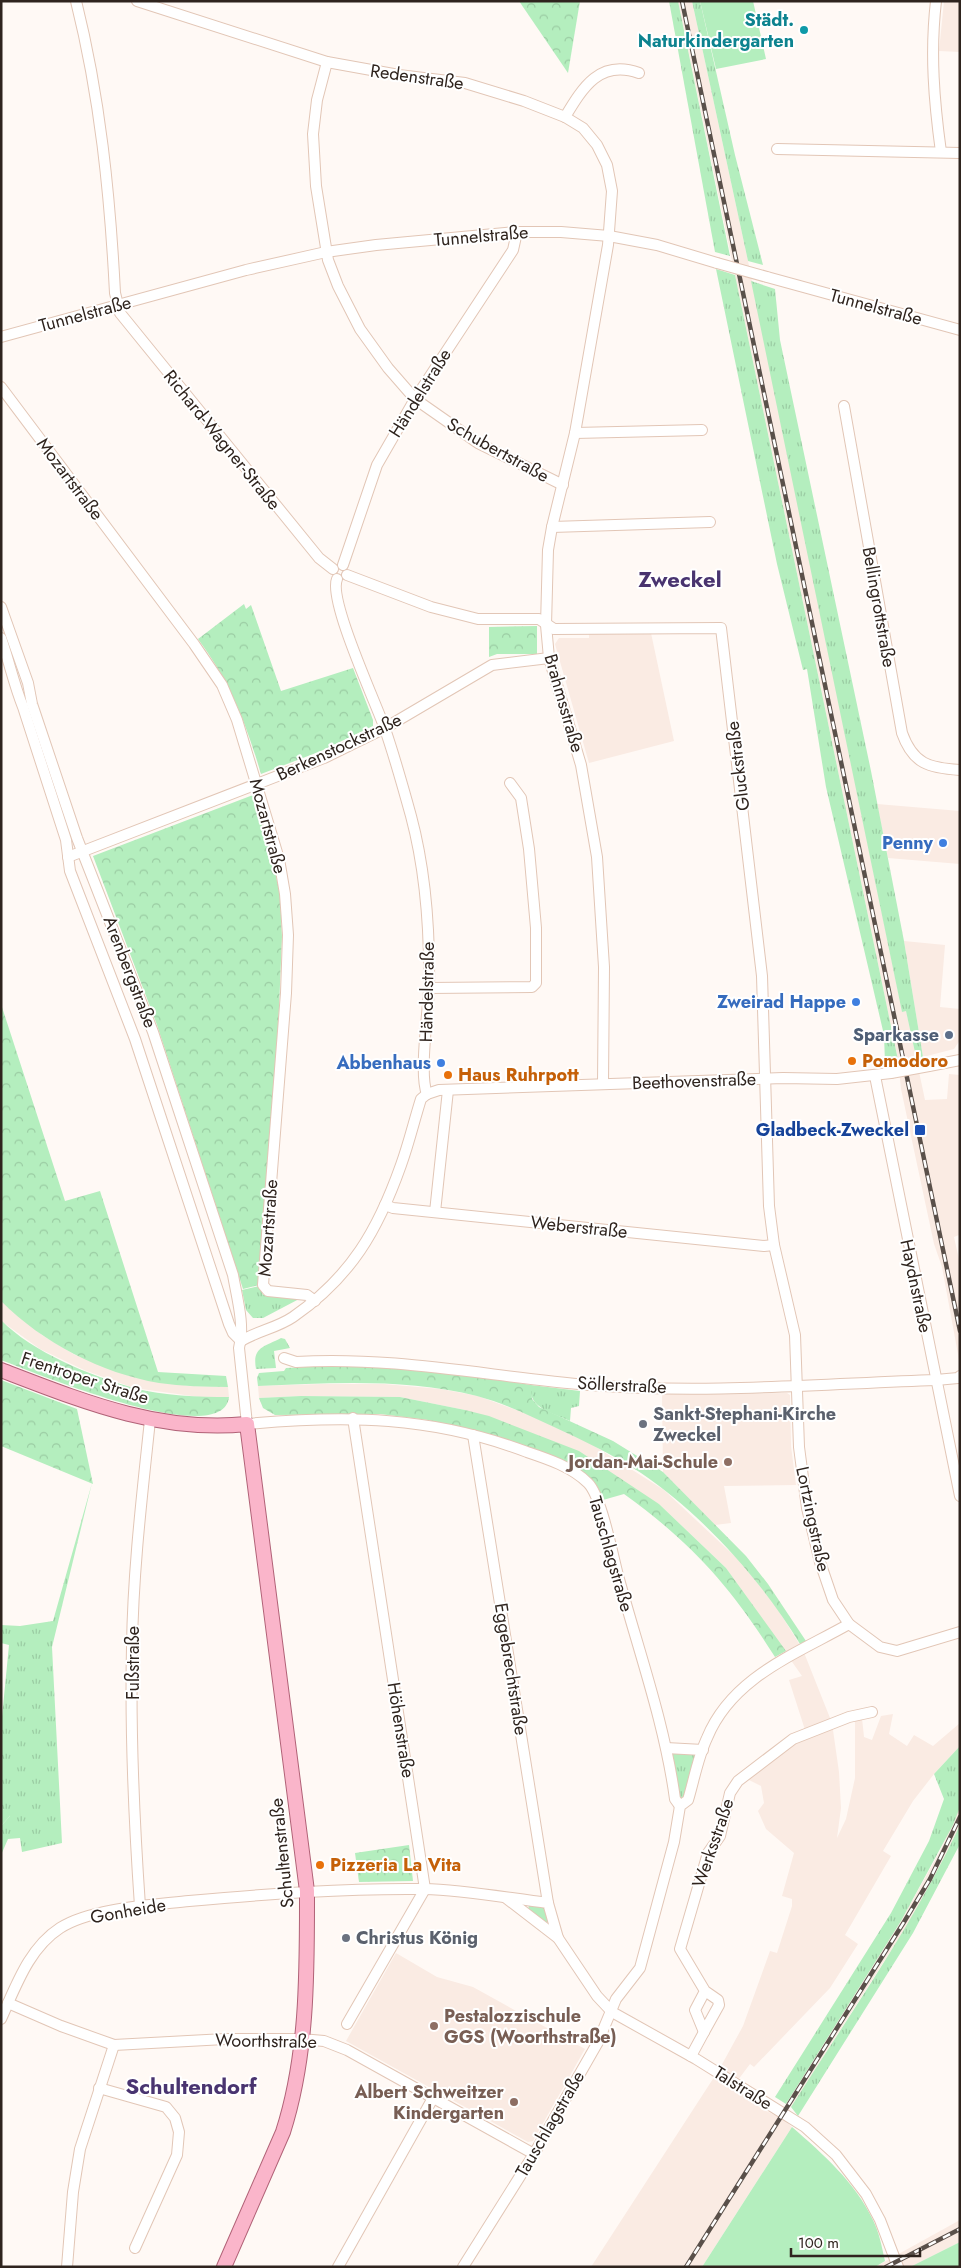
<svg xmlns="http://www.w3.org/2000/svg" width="961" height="2268" viewBox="0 0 961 2268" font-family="Jost,sans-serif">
<defs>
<pattern id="grass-tufts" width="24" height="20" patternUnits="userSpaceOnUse" patternTransform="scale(1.25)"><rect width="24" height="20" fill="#b4eebe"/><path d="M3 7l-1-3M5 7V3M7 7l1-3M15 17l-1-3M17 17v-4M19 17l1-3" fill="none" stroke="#9bcca3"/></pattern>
<pattern id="forest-crowns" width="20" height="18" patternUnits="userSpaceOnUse" patternTransform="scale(1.25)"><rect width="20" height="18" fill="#b4eebe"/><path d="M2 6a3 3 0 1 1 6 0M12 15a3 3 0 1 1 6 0" fill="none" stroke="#9bcca3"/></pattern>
</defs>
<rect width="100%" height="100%" fill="#fff9f5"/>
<g fill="#faebe3">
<polygon points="678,1 692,1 748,261 902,1011 906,1010 925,1100 947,1099 949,1074 960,1075 959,1235 954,1237 960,1264 960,1365 942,1267 934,1244 901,1089 898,1060"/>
<polygon points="944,1 960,1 960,52 939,51"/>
<polygon points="589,633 651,633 674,741 589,763 555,644 559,638 589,638"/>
<polygon points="877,804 960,811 960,864 888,858"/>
<polygon points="904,941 945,945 940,1007 960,1009 960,1040 954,1049 923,1057"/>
<polygon points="1,1301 42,1335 75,1355 187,1386 228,1387 229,1397 199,1397 134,1388 84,1370 40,1349 4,1323 1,1320"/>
<polygon points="321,1384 384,1384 441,1389 478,1396 530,1415 593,1445 664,1490 742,1563 777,1608 803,1650 832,1723 839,1772 841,1808 837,1838 846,1819 855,1778 855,1719 862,1718 864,1737 872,1740 881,1716 893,1714 889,1734 907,1746 914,1735 933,1746 960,1723 960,1746 934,1774 913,1801 883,1851 891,1856 845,1935 858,1944 830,1988 754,2067 750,2064 732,2088 762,2109 783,2119 792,2127 702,2267 591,2267 720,2068 743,2026 770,1951 777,1953 792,1906 792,1899 782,1896 794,1853 766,1829 758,1811 764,1803 761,1786 745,1778 806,1733 789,1680 802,1676 726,1568 659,1504 465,1410 400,1397 301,1396 259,1398 258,1386"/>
<polygon points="787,1393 790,1395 791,1446 796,1485 724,1486 731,1523 715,1525 663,1472 662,1394"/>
<polygon points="960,1807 960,1825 933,1880 908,1924 791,2107 786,2104 901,1921 940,1851"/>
<polygon points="396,1953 437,1977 473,1987 585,2049 533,2141 528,2142 346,2041"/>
<polygon points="960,2220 960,2242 910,2267 875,2267"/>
</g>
<g fill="url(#grass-tufts)">
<polygon points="669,1 678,1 730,256 715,252"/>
<polygon points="692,1 700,1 735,155 763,265 748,261"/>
<polygon points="716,269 735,275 898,1060 885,1063 884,1035 826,787 807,669 803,670 777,564"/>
<polygon points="751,281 775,289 780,340 871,771 904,941 923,1057 916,1057 906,1011 902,1012"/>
<polygon points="259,1286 263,1295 301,1298 263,1318 253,1318 246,1310 242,1290"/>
<path d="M281 1338 285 1339 290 1348 274 1351 276 1368 256 1369C252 1347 264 1347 281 1338Z"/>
<path d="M531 1385 580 1391 579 1406 571 1408 570 1421C553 1413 527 1408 531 1385Z"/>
<polygon points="92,1483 52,1647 62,1843 22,1852 20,1838 8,1839 1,1855 1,1826 10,1816 4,1809 1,1811 1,1727 9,1645 1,1643 1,1625 20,1626 53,1621"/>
<polygon points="960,1746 960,1807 953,1825 901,1921 786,2104 775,2097 891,1913 929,1841 944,1799 934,1774"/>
<polygon points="673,1752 696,1754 685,1797 682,1799 679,1797 672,1754"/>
<path d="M960 1825V1844L913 1933 798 2116 791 2107C849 2015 914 1924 960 1825Z"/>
<polygon points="529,1905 544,1908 548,1922 545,1922 528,1910"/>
</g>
<g fill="url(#forest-crowns)">
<polygon points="519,1 580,1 568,73"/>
<path d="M244 604 246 609 251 605 281 691 353 668 373 720V726L321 751 261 774C246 723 230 682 198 639Z"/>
<polygon points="537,626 537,654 497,654 489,657 489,627"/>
<polygon points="253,795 273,862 280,895 282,937 276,1080 259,1285 243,1289 157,1025 93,856"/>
<path d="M1 1004 65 1201 100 1191 158 1372 226 1376 228 1387C205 1387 182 1386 159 1383 101 1373 43 1343 1 1301Z"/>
<path d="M1 1320C32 1352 91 1376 134 1388 164 1396 198 1397 229 1397 223 1452 31 1371 1 1360Z"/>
<path d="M345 1365 457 1373 531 1385 532 1399 539 1407 613 1441 663 1472 746 1556 768 1584 806 1641 800 1644C762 1581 702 1514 641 1473 614 1455 584 1441 554 1427 529 1415 503 1403 477 1396 406 1378 330 1383 258 1386L257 1378 259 1373 284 1371 286 1368Z"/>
<polygon points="1,1380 77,1409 93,1484 1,1446"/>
<path d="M301 1396 400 1397 465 1410 489 1416 579 1451 659 1504 726 1568 786 1651 775 1657C731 1587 692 1543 624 1494L603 1500 597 1486 582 1472 516 1443 467 1429 428 1420 380 1414 275 1415 263 1408 259 1398Z"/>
<polygon points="4,1809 9,1810 10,1816 1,1826 1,1811"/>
<polygon points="409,1845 413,1881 359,1882 355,1853"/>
</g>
<g fill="#b4eebe">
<polygon points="700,1 753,1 766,59 716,69"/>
<path d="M792 2127C823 2154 855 2182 873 2220 879 2232 882 2247 885 2261L875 2267H702Z"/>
<polygon points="960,2242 960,2267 910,2267"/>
</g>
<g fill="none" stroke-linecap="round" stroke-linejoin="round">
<g stroke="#e2c6b6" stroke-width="12">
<g id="minor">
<path d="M76 1C100 97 110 194 115 293L120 313 319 558 333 569"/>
<polyline points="137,1 327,62 399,75 465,83 524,101 565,117 583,128 597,145 607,165 612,191 608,245 575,433 552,527 548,550 546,625 549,658 581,765 597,857 604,967 603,1084"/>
<path d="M936 1C930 53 934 101 941 152"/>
<polyline points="327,62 317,100 313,134 316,186 328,260 338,286 360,329 388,368 415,399 478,443 563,485"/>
<path d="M565 117C583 87 600 59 639 73"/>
<polyline points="777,149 960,153"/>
<polyline points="767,277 960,330"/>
<polyline points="1,337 246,270 326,252 376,245 517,232 561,232 609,236 657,245 717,263"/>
<polyline points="1,387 194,644 222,685 237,720 279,859 285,894 288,935 286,993 263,1285 268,1291 307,1295 315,1301"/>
<path d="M844 406 902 733C913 764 929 768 960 770"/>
<polyline points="575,433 702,430"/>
<polyline points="552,527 710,522"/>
<polyline points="343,565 377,465 415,399 513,250 517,232"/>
<polyline points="347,575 431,607 478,619 539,619 554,629 721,628 762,976 769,1206 774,1245 795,1335 799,1447 807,1508 820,1562 833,1600 849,1624 880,1647 897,1651 960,1632"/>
<path d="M337 579C328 600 376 703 385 729 395 758 403 787 411 816 426 872 430 930 429 989 428 1013 419 1075 427 1094"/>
<path d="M1 607 28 683 32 704 77 838 153 1032 233 1275C237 1298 245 1326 239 1348L247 1424C347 1415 432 1416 527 1452 548 1459 572 1467 588 1483 602 1497 613 1558 619 1579 639 1652 665 1725 675 1799L680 1806"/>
<path d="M1 638C9 661 14 685 23 707L66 840 70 871 135 1039 229 1324 233 1333 241 1341"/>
<polyline points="68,857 324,758 385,728 492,665 549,658"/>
<polyline points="429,988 532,987 536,983 536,928 529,849 521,798 510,783"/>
<polyline points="929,1066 960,1060"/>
<polyline points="875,1076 960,1496"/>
<polyline points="427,1094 439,1090 783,1078 837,1079 891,1073"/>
<polyline points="385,1205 393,1208 764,1246 774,1245"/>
<polyline points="435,1212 448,1090"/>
<path d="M241 1341C257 1331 277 1328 293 1317 351 1277 378 1230 401 1165 409 1143 414 1121 421 1099L427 1094"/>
<path d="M284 1358 296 1362C395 1356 491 1377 589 1385 704 1394 821 1384 936 1380L958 1378 960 1376"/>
<polyline points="473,1435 548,1903"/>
<polyline points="666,1748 703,1750"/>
<polyline points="506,1898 558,1938 597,1996 612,2012 696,2059 805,2127 836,2155 866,2194 880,2220 898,2267"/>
<path d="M140 1906C134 1820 130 1734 132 1647 133 1571 142 1496 150 1420"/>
<polyline points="705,1991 695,2010 704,2032 719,2005 718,2000 705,1991 680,1949 708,1853 720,1836 730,1793 738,1781 793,1739 849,1717 872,1712"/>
<polyline points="8,2003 61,2026 114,2045 225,2039 301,2039 324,2041 347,2050 534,2154"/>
<path d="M1 2019C16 1986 29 1948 60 1928 91 1908 153 1905 189 1901 268 1894 345 1888 424 1889 465 1890 507 1898 548 1903L558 1938"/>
<polyline points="347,2024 425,1889 353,1418"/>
<polyline points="691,2056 704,2032"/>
<polyline points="99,2088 166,2107 175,2118 179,2132 177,2155 135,2248"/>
<polyline points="67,2267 73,2192 80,2149 114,2045"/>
<polyline points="338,2267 433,2098"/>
<path d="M463 2267 534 2154 598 2042 616 1999 640 1968 674 1842 680 1806 688 1800C694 1780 698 1757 707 1738 732 1677 796 1654 849 1624"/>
</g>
</g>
<g stroke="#b16277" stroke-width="16">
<path id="major" d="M1 1370C82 1401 159 1433 247 1424L307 1891C307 1971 308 2054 283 2132L224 2267"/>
</g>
<use href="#minor" stroke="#fff" stroke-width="10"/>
<use href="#major" stroke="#fab5ca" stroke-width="14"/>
<g stroke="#5a504a" stroke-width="4.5">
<g id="rail">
<polyline points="682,1 960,1331"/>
<polyline points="686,2267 904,1922 930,1879 960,1817"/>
<polyline points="886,2267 960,2229"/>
</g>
</g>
<use href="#rail" stroke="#fff" stroke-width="2.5" stroke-dasharray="8" stroke-linecap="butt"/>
<g stroke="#e2c6b6" stroke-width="12" stroke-linecap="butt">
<g id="minor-bridge">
<polyline points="717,263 767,277"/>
<polyline points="891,1073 929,1066"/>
</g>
</g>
<use href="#minor-bridge" stroke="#fff" stroke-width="10"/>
</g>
<circle fill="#0f9aa8" stroke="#fff" stroke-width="2" cx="804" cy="30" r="5"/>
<g fill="#3f7fe0" stroke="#fff" stroke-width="2">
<circle cx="943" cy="843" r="5"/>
<circle cx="856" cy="1002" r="5"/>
<circle cx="441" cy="1063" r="5"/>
</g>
<circle fill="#5c6f8a" stroke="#fff" stroke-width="2" cx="949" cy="1035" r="5"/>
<g fill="#e8710a" stroke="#fff" stroke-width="2">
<circle cx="852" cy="1061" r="5"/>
<circle cx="448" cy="1075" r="5"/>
<circle cx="320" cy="1865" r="5"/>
</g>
<rect fill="#1a4fb4" stroke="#fff" stroke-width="2" x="914" y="1124" width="12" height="12" rx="2.5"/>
<g fill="#6b7280" stroke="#fff" stroke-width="2">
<circle cx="643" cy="1424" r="5"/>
<circle cx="346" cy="1938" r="5"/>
</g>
<g fill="#8d6e63" stroke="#fff" stroke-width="2">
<circle cx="728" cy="1462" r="5"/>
<circle cx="434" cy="2026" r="5"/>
<circle cx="514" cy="2102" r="5"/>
</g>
<g text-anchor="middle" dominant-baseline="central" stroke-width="4" stroke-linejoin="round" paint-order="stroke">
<g font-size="18" font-weight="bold" fill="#0d838f" stroke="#fff" text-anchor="end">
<text x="794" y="20">Städt.<tspan x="794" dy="21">Naturkindergarten</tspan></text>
</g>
<g font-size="18" fill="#2f241e" stroke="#fff">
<text transform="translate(417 77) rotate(8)">Redenstraße</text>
<text transform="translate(481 236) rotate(-5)">Tunnelstraße</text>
<text transform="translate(876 307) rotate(15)">Tunnelstraße</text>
<text transform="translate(85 314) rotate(-15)">Tunnelstraße</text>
<text transform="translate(420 393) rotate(-58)">Händelstraße</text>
<text transform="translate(222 440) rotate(51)">Richard-Wagner-Straße</text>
<text transform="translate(498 450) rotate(29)">Schubertstraße</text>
<text transform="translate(70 479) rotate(53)">Mozartstraße</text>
<text transform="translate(879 607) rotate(80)">Bellingrottstraße</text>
<text transform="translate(564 703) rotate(74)">Brahmsstraße</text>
<text transform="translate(339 747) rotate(-25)">Berkenstockstraße</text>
<text transform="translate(738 766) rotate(-97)">Gluckstraße</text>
<text transform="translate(268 826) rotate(75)">Mozartstraße</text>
<text transform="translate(130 972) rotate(69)">Arenbergstraße</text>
<text transform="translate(427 992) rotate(-89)">Händelstraße</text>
<text transform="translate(694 1081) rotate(-2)">Beethovenstraße</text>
<text transform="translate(579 1227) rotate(6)">Weberstraße</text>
<text transform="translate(268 1228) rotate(-86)">Mozartstraße</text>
<text transform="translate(916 1286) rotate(78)">Haydnstraße</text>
<text transform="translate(85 1378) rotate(18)">Frentroper Straße</text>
<text transform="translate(622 1385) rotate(3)">Söllerstraße</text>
<text transform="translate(813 1519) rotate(78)">Lortzingstraße</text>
<text transform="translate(611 1554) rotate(74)">Tauschlagstraße</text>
<text transform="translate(133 1663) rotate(-90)">Fußstraße</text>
<text transform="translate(511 1669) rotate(81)">Eggebrechtstraße</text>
<text transform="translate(401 1730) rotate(81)">Höhenstraße</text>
<text transform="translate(713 1843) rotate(-71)">Werksstraße</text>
<text transform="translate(282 1853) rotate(-96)">Schultenstraße</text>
<text transform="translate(128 1911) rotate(-10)">Gonheide</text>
<text transform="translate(266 2041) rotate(1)">Woorthstraße</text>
<text transform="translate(743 2088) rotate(32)">Talstraße</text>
<text transform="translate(550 2124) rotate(-60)">Tauschlagstraße</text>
</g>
<g font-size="18" font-weight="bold" fill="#366cbe" stroke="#fff" text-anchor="end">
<text x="933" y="843">Penny</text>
<text x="846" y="1002">Zweirad Happe</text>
<text x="431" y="1063">Abbenhaus</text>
</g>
<g font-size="18" font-weight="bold" fill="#4e5e75" stroke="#fff" text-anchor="end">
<text x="939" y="1035">Sparkasse</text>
</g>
<g font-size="18" font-weight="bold" fill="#c56008" stroke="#fff" text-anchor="start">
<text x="862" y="1061">Pomodoro</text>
<text x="458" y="1075">Haus Ruhrpott</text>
<text x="330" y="1865">Pizzeria La Vita</text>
</g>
<g font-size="18" font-weight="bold" fill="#164399" stroke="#fff" text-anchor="end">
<text x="909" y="1130">Gladbeck-Zweckel</text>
</g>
<g font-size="18" font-weight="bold" fill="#5b616d" stroke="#fff" text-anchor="start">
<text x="653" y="1414">Sankt-Stephani-Kirche<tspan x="653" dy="21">Zweckel</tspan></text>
<text x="356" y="1938">Christus König</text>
</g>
<g font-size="18" font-weight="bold" fill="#785e54" stroke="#fff" text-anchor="end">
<text x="718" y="1462">Jordan-Mai-Schule</text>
<text x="444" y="2016" text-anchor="start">Pestalozzischule<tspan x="444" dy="21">GGS (Woorthstraße)</tspan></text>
<text x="504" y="2092">Albert Schweitzer<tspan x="504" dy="21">Kindergarten</tspan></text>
</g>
<g font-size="22" font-weight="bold" fill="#493470" stroke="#fff">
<text x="680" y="579">Zweckel</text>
<text x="191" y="2086">Schultendorf</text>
</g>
</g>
<rect width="961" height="2268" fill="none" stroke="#2f241e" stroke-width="5"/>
<path d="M791 2248v8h129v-8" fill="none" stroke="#2f241e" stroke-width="2.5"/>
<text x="798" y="2248" font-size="15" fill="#2f241e" stroke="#ffffff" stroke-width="4" paint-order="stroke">100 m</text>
</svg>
